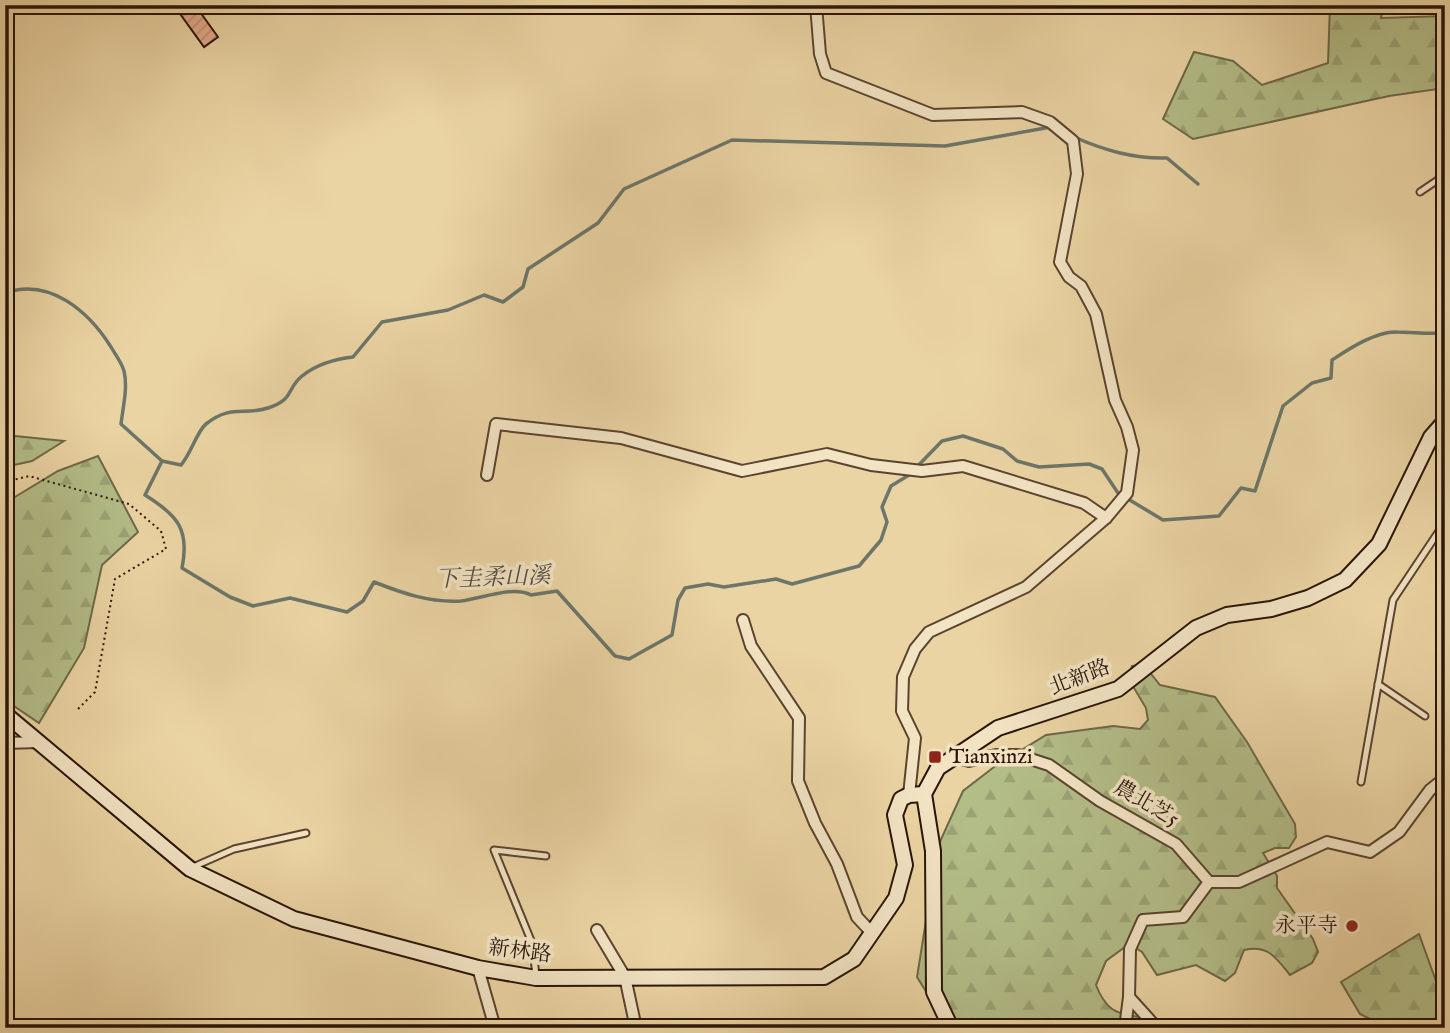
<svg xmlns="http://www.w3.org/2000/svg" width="1450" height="1033" viewBox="0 0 1450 1033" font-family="'IM FELL English','Noto Serif TC',serif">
<defs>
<pattern id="forest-firs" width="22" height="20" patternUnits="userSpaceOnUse" patternTransform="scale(1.75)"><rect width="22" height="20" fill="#b3bd88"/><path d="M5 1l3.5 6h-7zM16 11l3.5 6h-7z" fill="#9aa274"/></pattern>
<pattern id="building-hatch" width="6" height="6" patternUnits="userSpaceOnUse" patternTransform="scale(1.75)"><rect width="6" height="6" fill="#e5aa8c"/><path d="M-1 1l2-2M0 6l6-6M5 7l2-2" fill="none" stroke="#c49177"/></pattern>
</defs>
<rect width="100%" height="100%" fill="#ebd4a3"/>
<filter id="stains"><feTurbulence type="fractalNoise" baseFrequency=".00286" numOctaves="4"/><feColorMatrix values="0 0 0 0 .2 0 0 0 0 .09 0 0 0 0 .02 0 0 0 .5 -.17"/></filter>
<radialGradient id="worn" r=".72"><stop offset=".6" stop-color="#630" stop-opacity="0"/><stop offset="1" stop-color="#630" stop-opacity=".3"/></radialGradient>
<g fill="url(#forest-firs)" stroke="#6e6848" stroke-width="2">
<polygon points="1330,5 1383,5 1381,18 1445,16 1445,88 1389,96 1193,139 1163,119 1194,52 1233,61 1262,85 1328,63"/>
<polygon points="5,435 64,441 32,461 5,467"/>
<polygon points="98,456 138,532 102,565 84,648 39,723 5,700 5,503 58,471"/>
<path d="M1144 665 1160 685 1215 697 1247 742 1295 824 1296 837 1289 848H1275L1263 853 1277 876V888L1313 939 1318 952 1312 963 1290 975C1276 958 1268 944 1244 950L1235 973 1225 981 1196 965 1157 975 1142 952 1129 944 1106 961 1096 985C1113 1029 1136 1005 1157 1028H956L930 998 917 977 938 846 963 791 994 767 1046 735 1113 726 1140 729 1148 720 1146 708 1128 678 1132 666Z"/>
<polygon points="1419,934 1445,1006 1445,1028 1388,1028 1360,1014 1341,982"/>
</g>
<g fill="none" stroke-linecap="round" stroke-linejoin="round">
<g stroke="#6c766a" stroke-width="3.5">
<path d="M1074 137C1104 150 1133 159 1167 158L1198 184"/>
<path d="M5 293C50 277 89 312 111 347 115 354 122 363 124 371 128 387 123 407 121 424L162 461 145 495C177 515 190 529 182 568L230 597 253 606 290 598 347 612 363 601 374 582C402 593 430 603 461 601 481 599 513 585 531 595L557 591 615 656 629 659 672 635 678 600 685 588 708 584 724 587 776 579 792 584 859 566 881 540 887 522 882 507 891 486 909 475 942 441 963 436 1003 449 1017 461 1039 467 1089 464 1102 469 1118 493 1163 520 1219 516 1241 488 1255 491 1283 406 1312 383 1331 378 1332 360C1349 349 1376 331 1397 332 1412 332 1426 334 1442 333L1445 330"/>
<path d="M162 461 181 465C191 454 197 431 206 424 231 404 244 416 268 408 295 399 286 389 302 376 317 364 335 359 353 357L382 322 448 310 484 295 503 302 523 287 528 269 598 223 624 189 732 140 945 146 1051 127"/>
</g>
</g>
<polygon fill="url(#building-hatch)" stroke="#291409" stroke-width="2" points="186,5 195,5 218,37 204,47 178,11"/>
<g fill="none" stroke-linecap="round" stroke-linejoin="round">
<g stroke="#5a4430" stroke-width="9">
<g id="lane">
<polyline points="1420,192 1445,175"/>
<polyline points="1378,684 1425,716"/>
<polyline points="1361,782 1393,600 1445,522"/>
<polyline points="193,867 234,849 306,833"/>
<polyline points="536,975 532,943 494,850 546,856"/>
</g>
</g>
<g stroke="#5a4430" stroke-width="14">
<g id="street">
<polyline points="816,5 820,54 826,73 933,115 1022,112 1050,122 1073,141 1077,174 1060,262 1069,277 1081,286 1096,314 1115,400 1127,427 1133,450 1127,493 1106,518 1026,587 929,632 915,649 903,677 902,711 915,738 909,795"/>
<polyline points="487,475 496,424 621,438 742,471 827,454 871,465 922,471 963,466 1084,503 1106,518"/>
<polyline points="743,620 751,646 799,718 798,781 815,823 837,864 857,917 873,934"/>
<polyline points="5,743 39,742"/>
<polyline points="951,756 969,761 996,755 1018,755 1049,765 1100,801 1176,844 1209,882 1239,882 1327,842 1370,852 1399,832 1430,790 1445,778"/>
<polyline points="597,930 625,977 636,1028"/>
<polyline points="478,968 495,1028"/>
<polyline points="1125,1028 1129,997"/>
<polyline points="1157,1028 1129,997 1130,949 1143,920 1183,917 1209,882"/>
</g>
</g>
<g stroke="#291409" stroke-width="18">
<g id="secondary">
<polyline points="5,714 190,869 294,919 478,968 536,978 824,977 854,959 896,898 905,865 895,815 901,799 909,795 924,794"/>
<polyline points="951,1028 934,992 933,851 924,794 938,768 998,728 1118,689 1196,628 1227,615 1271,609 1308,598 1345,580 1379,544 1431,437 1445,421"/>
</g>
</g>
<polyline stroke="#291409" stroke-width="2" stroke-dasharray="2 3.5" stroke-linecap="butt" points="5,482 29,476 129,504 161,531 166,549 115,579 95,692 77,710"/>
<use href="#lane" stroke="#f2e3c3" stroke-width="5"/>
<use href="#street" stroke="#f2e3c3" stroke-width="10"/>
<use href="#secondary" stroke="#f2e3c3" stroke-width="14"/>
</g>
<g fill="#8f2418" stroke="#f2e3c3" stroke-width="2.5">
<rect x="928" y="750" width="14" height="14" rx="3.5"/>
<circle cx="1352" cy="926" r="7"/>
</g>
<g text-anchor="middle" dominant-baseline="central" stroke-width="7" stroke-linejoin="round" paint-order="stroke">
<g font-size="21" fill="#291409" stroke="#f2e3c3">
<text transform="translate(1080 678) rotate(-21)">北新路</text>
<text transform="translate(1146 804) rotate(30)">農北芝5</text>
<text transform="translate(520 952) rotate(7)">新林路</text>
</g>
<g font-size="21" fill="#291409" stroke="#f2e3c3" text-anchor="start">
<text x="949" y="757">Tianxinzi</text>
<text x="1338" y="926" text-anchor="end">永平寺</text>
</g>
<g font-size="23" font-style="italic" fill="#504d41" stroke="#f2e3c3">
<text transform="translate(493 578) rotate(-2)">下圭柔山溪</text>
</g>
</g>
<rect width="1450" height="1033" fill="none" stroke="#ebd4a3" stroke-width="28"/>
<rect x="7" y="7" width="1436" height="1019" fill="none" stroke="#291409" stroke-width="3.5"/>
<rect x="14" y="14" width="1422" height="1005" fill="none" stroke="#291409" stroke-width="2"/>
<rect width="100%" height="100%" filter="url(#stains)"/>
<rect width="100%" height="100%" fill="url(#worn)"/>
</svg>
